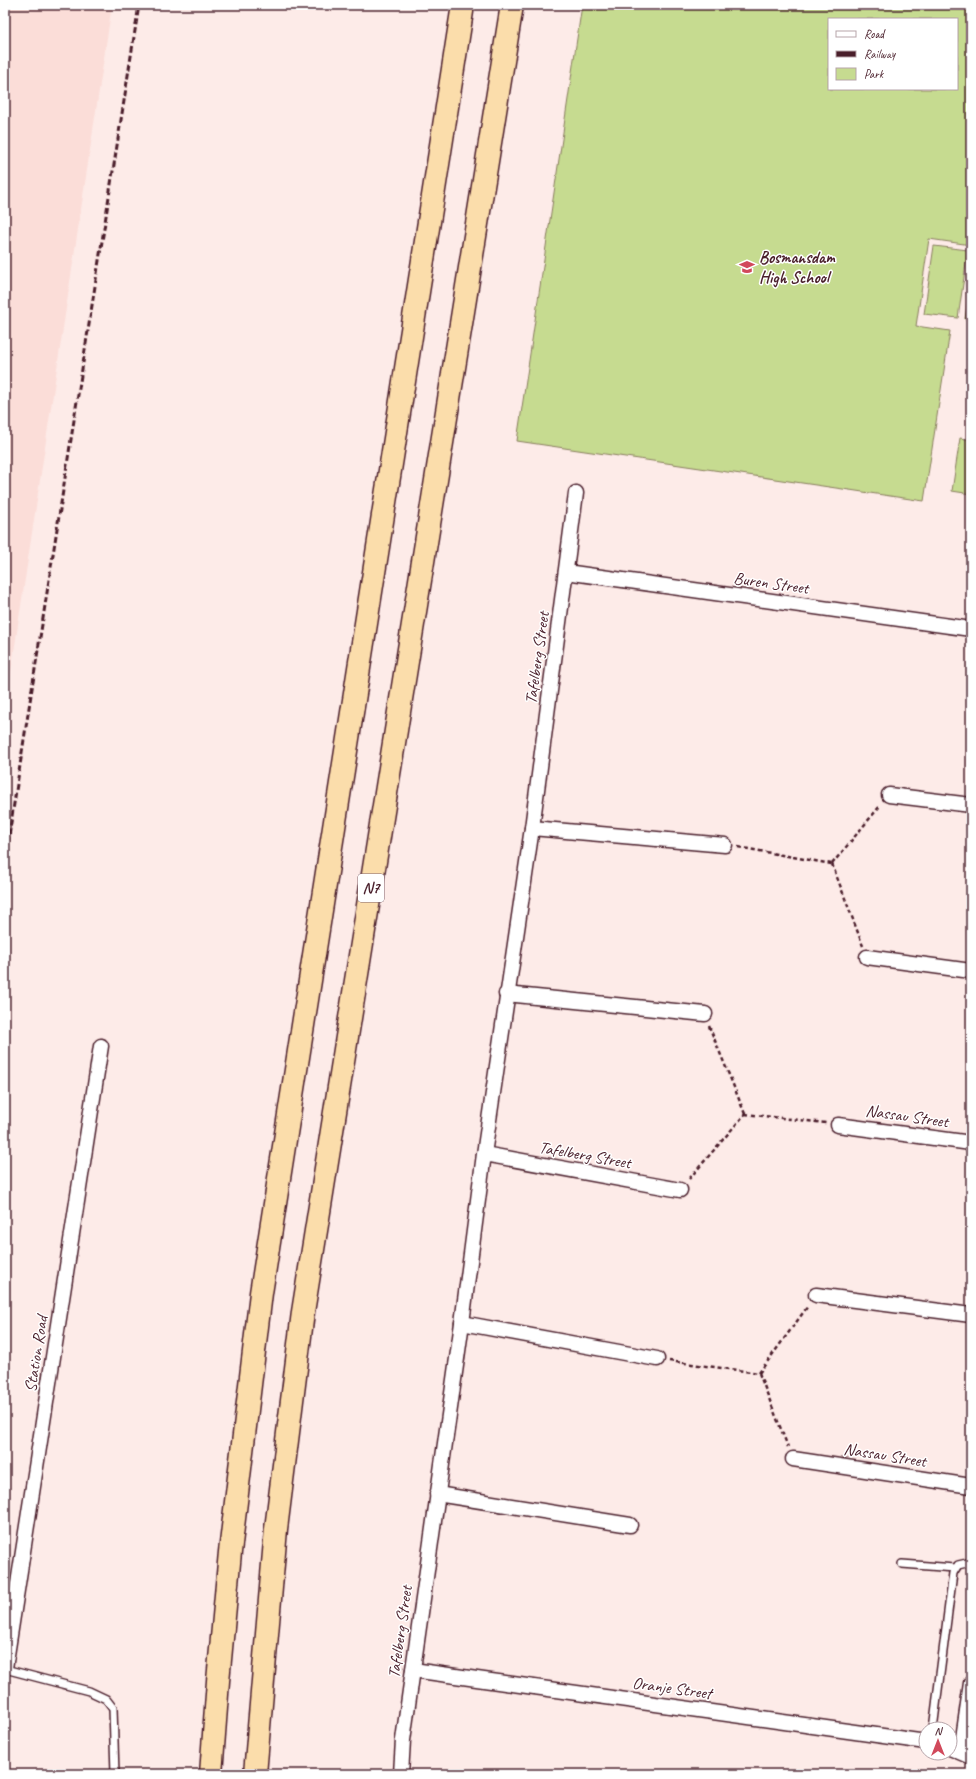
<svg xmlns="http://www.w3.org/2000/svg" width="976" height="1779" viewBox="0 0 976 1779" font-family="Caveat,sans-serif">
<rect width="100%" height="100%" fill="#fdebe8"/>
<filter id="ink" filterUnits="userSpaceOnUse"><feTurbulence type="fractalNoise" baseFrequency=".025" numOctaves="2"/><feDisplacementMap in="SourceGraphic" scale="8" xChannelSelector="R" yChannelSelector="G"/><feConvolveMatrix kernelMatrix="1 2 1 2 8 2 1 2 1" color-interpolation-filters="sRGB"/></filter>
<g filter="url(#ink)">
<polygon fill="#fbddd8" points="5,5 112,5 5,711"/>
<g fill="#c6db90" stroke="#887d5e" fill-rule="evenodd">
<path d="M582 5H971V245L929 239 916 326 950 331 924 501 517 441ZM829 19H957V89H829Z"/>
<polygon points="934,246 968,250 958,318 924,314"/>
<polygon points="971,277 971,320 965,319"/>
<polygon points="960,438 971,440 971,494 952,491"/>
</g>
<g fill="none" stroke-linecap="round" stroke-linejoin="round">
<g stroke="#4a1f2b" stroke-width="10">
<g id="service">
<polyline points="902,1564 955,1568"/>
<polyline points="5,1669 89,1691 106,1699 113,1708 115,1774"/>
<polyline points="933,1729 953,1573 958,1565 971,1562"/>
</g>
</g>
<g stroke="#4a1f2b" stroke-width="17">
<g id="minor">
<polyline points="566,572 971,629"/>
<polyline points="889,795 971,805"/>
<polyline points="532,828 725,845"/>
<polyline points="867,957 971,971"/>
<polyline points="506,994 705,1014"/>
<polyline points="838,1125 971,1143"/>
<polyline points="484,1154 680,1190"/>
<polyline points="816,1295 971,1315"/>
<polyline points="462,1323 657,1359"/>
<polyline points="793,1459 971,1486"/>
<polyline points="437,1494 630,1525"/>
<polyline points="5,1668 101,1046"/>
<polyline points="413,1670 926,1742"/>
<polyline points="950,1748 971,1757"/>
<polyline points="961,1752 971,1683"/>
<polyline points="401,1774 403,1740 462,1323 484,1154 532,828 576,493"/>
</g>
</g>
<g stroke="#4a1f2b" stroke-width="25">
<g id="motorway">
<polyline points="211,1774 218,1681 230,1552 261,1293 463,5"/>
<polyline points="255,1774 276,1529 303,1312 512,5"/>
</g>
</g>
<g stroke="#4a1f2b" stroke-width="2.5" stroke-dasharray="4 3" stroke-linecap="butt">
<polyline points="738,847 832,864"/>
<polyline points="832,864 863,946"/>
<polyline points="832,864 880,806"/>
<polyline points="709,1026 745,1114"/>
<polyline points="745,1114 826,1123"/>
<polyline points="689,1179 745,1114"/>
<polyline points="669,1361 759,1373"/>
<polyline points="759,1373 808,1306"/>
<polyline points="759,1373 788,1447"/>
</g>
<use href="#service" stroke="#fff" stroke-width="7"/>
<use href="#minor" stroke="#fff" stroke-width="14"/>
<use href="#motorway" stroke="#fbddab" stroke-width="22"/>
<polyline stroke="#4a1f2b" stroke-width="3" stroke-dasharray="6 3" stroke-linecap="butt" points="5,861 139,5"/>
</g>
</g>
<defs>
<g id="school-bare" transform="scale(1.2)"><path d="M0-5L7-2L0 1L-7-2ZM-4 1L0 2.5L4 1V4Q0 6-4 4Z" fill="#d1495b" stroke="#fff" stroke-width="2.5" paint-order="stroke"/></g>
</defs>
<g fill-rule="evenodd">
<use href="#school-bare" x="747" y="267"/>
</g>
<g text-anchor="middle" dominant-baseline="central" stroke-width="3" stroke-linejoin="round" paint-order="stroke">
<rect fill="#fff" stroke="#80626b" stroke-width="1" x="358" y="874" width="26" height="28" rx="3"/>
<g font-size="16" font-weight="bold" fill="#4a1f2b">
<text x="371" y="888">N7</text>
</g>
<g font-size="17" font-weight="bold" fill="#4a1f2b" stroke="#fff" text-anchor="start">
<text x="759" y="257">Bosmansdam<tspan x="759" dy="20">High School</tspan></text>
</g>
<g font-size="17" fill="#4a1f2b" stroke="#fff">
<text transform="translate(771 583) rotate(8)">Buren Street</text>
<text transform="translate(537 658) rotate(-82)">Tafelberg Street</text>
<text transform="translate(907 1116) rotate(8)">Nassau Street</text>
<text transform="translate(585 1155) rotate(10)">Tafelberg Street</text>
<text transform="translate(36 1354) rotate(-81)">Station Road</text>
<text transform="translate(885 1455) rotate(9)">Nassau Street</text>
<text transform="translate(400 1632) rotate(-82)">Tafelberg Street</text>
<text transform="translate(672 1688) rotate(8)">Oranje Street</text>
</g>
</g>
<rect width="976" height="1779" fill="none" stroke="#fff" stroke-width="20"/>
<rect x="10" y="10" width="956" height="1759" fill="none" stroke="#4a1f2b" stroke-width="1.5" filter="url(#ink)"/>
<rect x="828" y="18" width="130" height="72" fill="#ffffff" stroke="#b7a5aa"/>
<rect x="836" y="31" width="20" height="6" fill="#ffffff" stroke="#b7a5aa"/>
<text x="864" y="38" font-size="12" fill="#4a1f2b">Road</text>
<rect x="836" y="51" width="20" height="6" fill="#4a1f2b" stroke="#b7a5aa"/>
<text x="864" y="58" font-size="12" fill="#4a1f2b">Railway</text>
<rect x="836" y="68" width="20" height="12" fill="#c6db90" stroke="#b7a5aa"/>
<text x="864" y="78" font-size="12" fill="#4a1f2b">Park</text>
<g transform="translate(938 1741)"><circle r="19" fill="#ffffff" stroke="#b7a5aa"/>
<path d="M0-3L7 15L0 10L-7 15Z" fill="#d1495b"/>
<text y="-6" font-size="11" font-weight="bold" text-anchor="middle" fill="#4a1f2b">N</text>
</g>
</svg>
